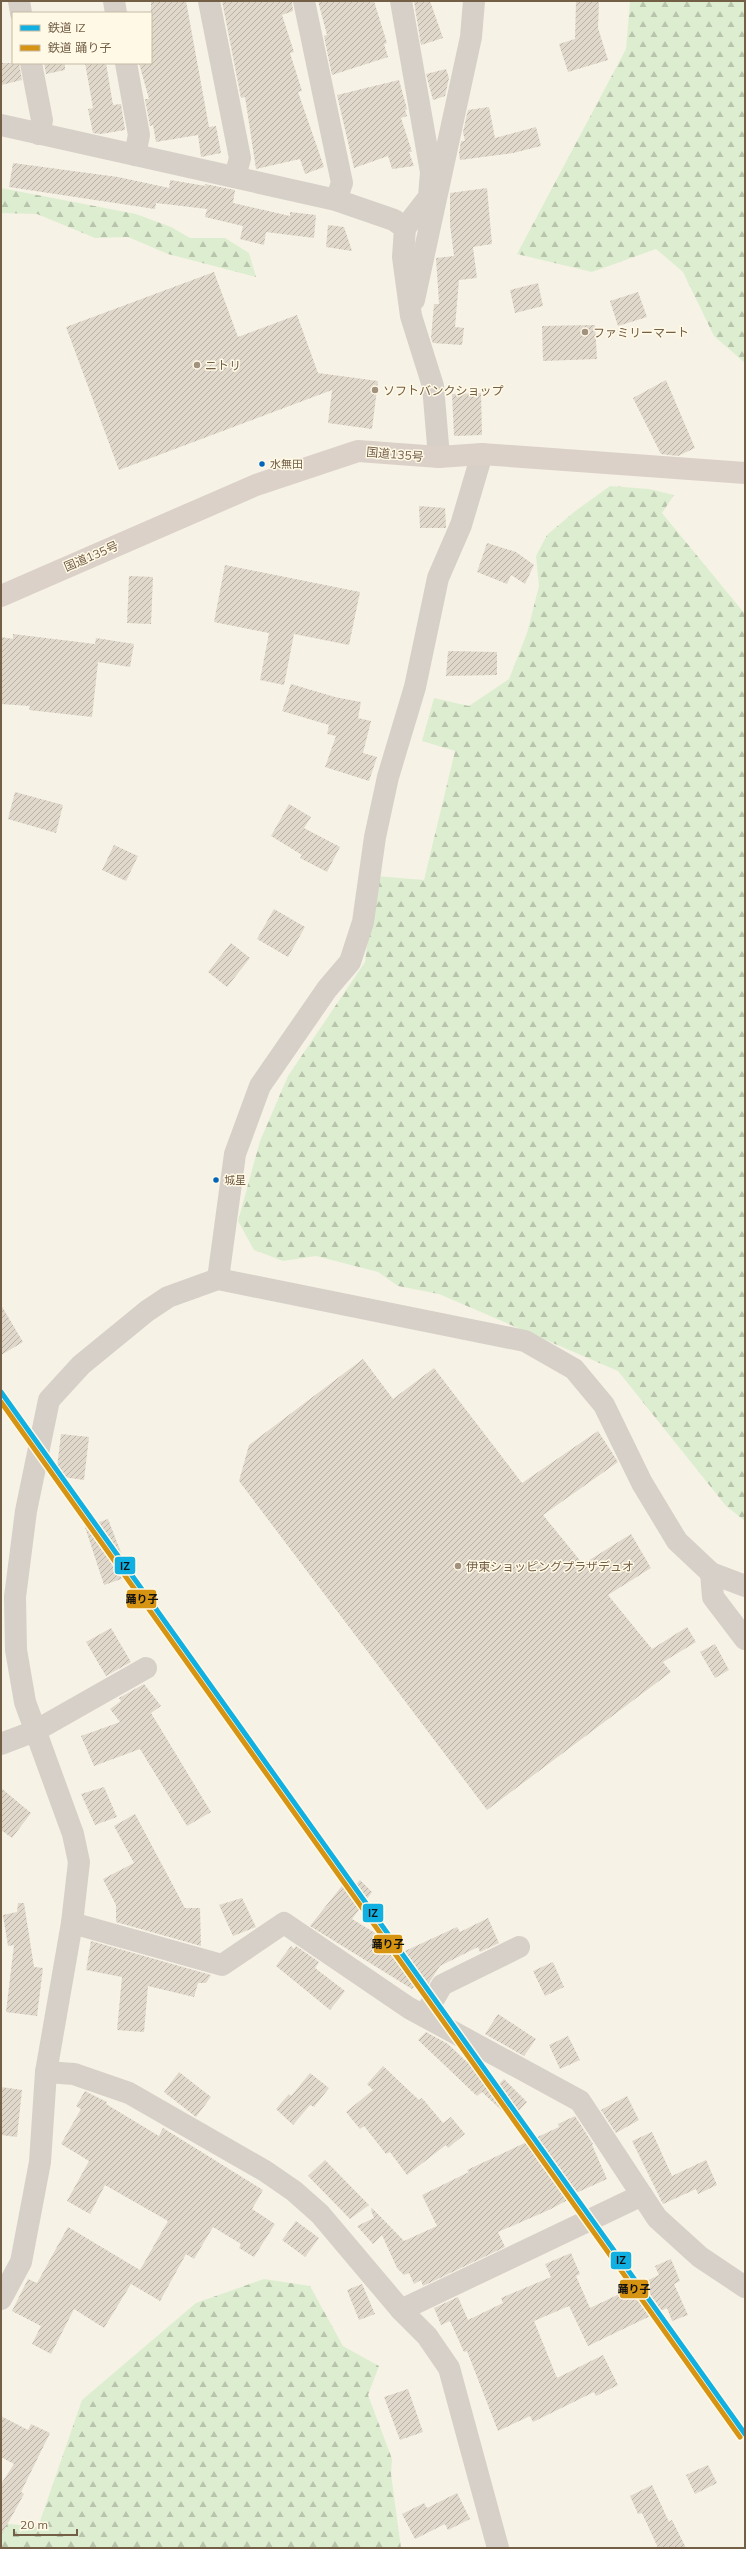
<svg xmlns="http://www.w3.org/2000/svg" width="746" height="2549" viewBox="0 0 746 2549" font-family="Mulish,'Noto Sans JP',sans-serif">
<defs>
<pattern id="forest-firs" width="22" height="20" patternUnits="userSpaceOnUse"><rect width="22" height="20" fill="#ddeed0"/><path d="M5 1l3.5 6h-7zM16 11l3.5 6h-7z" fill="#b8c4ab"/></pattern>
<pattern id="building-hatch" width="6" height="6" patternUnits="userSpaceOnUse"><rect width="6" height="6" fill="#e0d8cb"/><path d="M-1 1l2-2M0 6l6-6M5 7l2-2" fill="none" stroke="#bab2a7"/></pattern>
</defs>
<rect width="100%" height="100%" fill="#f6f2e6"/>
<g fill="url(#forest-firs)">
<polygon points="630,1 745,1 745,363 714,336 683,272 656,249 592,272 517,254 626,49"/>
<polygon points="1,188 136,214 171,227 190,238 225,238 249,253 256,277 168,254 128,237 95,238 37,214 1,213"/>
<polygon points="610,486 649,489 674,495 662,513 745,614 745,1521 726,1506 618,1371 439,1294 398,1286 378,1272 316,1256 283,1261 254,1250 238,1221 260,1141 288,1076 365,962 376,876 424,880 455,751 422,741 434,698 469,706 509,679 527,633 539,586 536,556 547,535 574,512"/>
<polygon points="264,2279 310,2286 343,2346 379,2366 368,2395 392,2459 391,2474 401,2548 1,2548 1,2523 38,2527 82,2400 196,2303"/>
</g>
<g fill="url(#building-hatch)">
<polygon points="151,1 186,1 209,127 216,126 221,153 201,157 198,135 156,142 153,125 150,126 145,99 149,99 139,63 151,63"/>
<polygon points="222,1 292,1 293,11 282,15 294,52 290,53 302,91 298,92 324,167 305,174 300,159 256,169 245,97 241,98"/>
<polygon points="318,1 374,1 387,43 384,44 388,57 332,75 324,36 327,35"/>
<polygon points="414,1 430,1 443,38 421,45"/>
<polygon points="576,1 599,1 598,28 608,60 568,72 559,44 575,39"/>
<polygon points="1,63 19,63 22,80 1,85"/>
<polygon points="44,63 65,63 65,70 46,74"/>
<polygon points="85,63 106,63 113,105 121,104 125,130 101,134 93,133 88,109 93,108"/>
<polygon points="446,69 449,78 445,96 433,100 426,74"/>
<polygon points="399,80 407,109 405,110 407,116 401,118 412,152 409,152 414,166 392,169 388,156 354,168 337,95"/>
<polygon points="489,107 495,138 536,127 541,146 513,153 460,160 459,153 461,141 465,141 463,132 468,110"/>
<polygon points="13,163 118,177 169,188 170,180 206,186 205,184 235,190 233,203 290,216 290,212 316,215 314,238 266,232 264,245 240,239 243,226 205,217 207,209 156,203 155,209 9,187"/>
<polygon points="487,188 492,244 473,247 477,278 459,280 455,327 464,328 462,345 433,343 431,338 434,304 439,304 436,258 454,256 450,225 450,193"/>
<polygon points="328,225 344,227 352,251 326,247"/>
<polygon points="214,272 238,337 297,315 318,373 378,381 372,429 328,423 332,390 119,470 66,327"/>
<polygon points="538,283 543,306 515,313 510,290"/>
<polygon points="638,292 647,317 618,326 610,301"/>
<polygon points="595,325 597,359 543,361 542,326"/>
<polygon points="666,380 695,448 678,456 661,454 633,398"/>
<polygon points="481,393 482,435 454,436 452,394"/>
<polygon points="419,506 445,508 446,528 420,528"/>
<polygon points="487,543 516,552 534,565 525,584 511,575 507,584 477,572"/>
<polygon points="225,565 360,592 349,645 294,634 284,685 260,680 269,633 214,622"/>
<polygon points="129,576 153,577 151,624 127,623"/>
<polygon points="13,634 95,644 96,638 134,644 130,667 98,662 92,717 29,710 30,706 1,704 1,637 13,639"/>
<polygon points="448,651 497,652 497,675 446,676"/>
<polygon points="291,684 335,697 361,702 358,718 371,721 363,753 377,757 369,781 325,767 336,736 327,734 329,725 282,711"/>
<polygon points="15,792 63,805 56,833 8,819"/>
<polygon points="289,804 311,817 304,828 340,847 327,872 300,858 302,855 271,836"/>
<polygon points="114,845 138,856 126,881 102,870"/>
<polygon points="274,909 305,927 288,957 257,939"/>
<polygon points="231,943 250,958 227,987 208,972"/>
<polygon points="1,1305 23,1342 1,1355"/>
<polygon points="363,1359 393,1399 434,1368 522,1483 598,1431 618,1462 543,1515 583,1564 631,1534 651,1568 608,1595 652,1649 687,1627 696,1642 663,1662 671,1672 487,1810 239,1481 249,1445"/>
<polygon points="61,1434 89,1437 84,1480 56,1476"/>
<polygon points="108,1519 130,1576 104,1585 85,1527"/>
<polygon points="111,1628 131,1662 106,1676 86,1642"/>
<polygon points="715,1644 729,1670 715,1678 700,1652"/>
<polygon points="144,1684 161,1706 151,1713 211,1812 187,1826 140,1749 94,1766 81,1736 120,1722 110,1709 121,1701 119,1698"/>
<polygon points="104,1787 117,1817 95,1825 81,1794"/>
<polygon points="1,1788 31,1813 12,1838 1,1830"/>
<polygon points="135,1814 185,1908 200,1908 201,1946 116,1922 116,1905 103,1879 134,1863 114,1826"/>
<polygon points="360,1880 372,1892 352,1919 405,1951 457,1927 460,1932 488,1918 499,1943 480,1952 478,1947 440,1966 423,1992 415,1986 412,1989 310,1926 345,1882 352,1889"/>
<polygon points="242,1898 256,1927 233,1936 219,1905"/>
<polygon points="18,1903 24,1903 34,1967 43,1968 37,2016 6,2012 14,1945 8,1946 3,1915 17,1912"/>
<polygon points="91,1941 211,1975 206,1983 198,1983 194,1997 148,1986 144,2032 117,2030 122,1977 86,1970"/>
<polygon points="291,1946 294,1949 296,1946 319,1962 315,1968 345,1991 330,2010 276,1966"/>
<polygon points="553,1962 564,1987 545,1996 533,1971"/>
<polygon points="498,2014 536,2039 524,2056 485,2034"/>
<polygon points="426,2032 448,2044 467,2062 470,2057 499,2084 504,2079 527,2102 511,2119 482,2092 477,2096 418,2040"/>
<polygon points="568,2036 580,2060 560,2069 549,2045"/>
<polygon points="383,2066 419,2100 422,2098 443,2123 451,2117 465,2134 448,2148 446,2145 407,2175 390,2152 386,2154 364,2126 360,2129 346,2112 373,2090 367,2084"/>
<polygon points="179,2072 211,2097 196,2117 164,2092"/>
<polygon points="310,2073 329,2088 314,2107 310,2105 293,2125 276,2109 289,2094 291,2096"/>
<polygon points="1,2087 22,2090 17,2137 1,2135"/>
<polygon points="85,2091 107,2102 106,2104 159,2136 163,2128 263,2190 252,2209 275,2224 254,2257 239,2248 241,2244 213,2227 194,2259 186,2254 160,2301 131,2284 104,2328 74,2309 51,2354 32,2344 41,2326 12,2311 28,2279 37,2283 68,2227 140,2270 168,2221 105,2185 90,2214 67,2201 89,2161 61,2144 81,2109 76,2106"/>
<polygon points="627,2096 639,2120 616,2133 601,2110"/>
<polygon points="575,2116 593,2144 592,2145 607,2179 576,2193 577,2195 549,2210 498,2232 505,2247 423,2286 421,2280 414,2284 409,2273 404,2275 397,2268 382,2235 373,2244 357,2226 374,2218 371,2210 372,2208 404,2241 437,2226 422,2195 469,2172 467,2170 559,2127 558,2124"/>
<polygon points="652,2132 672,2176 706,2160 717,2185 698,2194 696,2189 663,2204 632,2141"/>
<polygon points="325,2160 369,2205 350,2219 308,2176"/>
<polygon points="296,2221 319,2238 305,2257 282,2240"/>
<polygon points="571,2253 580,2274 576,2276 590,2308 659,2275 655,2266 671,2259 680,2281 674,2284 688,2315 672,2321 667,2308 588,2346 569,2306 534,2321 557,2378 603,2355 618,2385 596,2396 594,2392 533,2422 530,2416 498,2431 467,2351 464,2352 450,2321 441,2325 434,2308 458,2297 468,2320 503,2303 501,2298 551,2277 545,2264"/>
<polygon points="362,2284 375,2314 359,2320 347,2290"/>
<polygon points="408,2389 423,2432 400,2440 384,2397"/>
<polygon points="1,2416 28,2430 31,2424 50,2433 21,2492 24,2494 1,2536 1,2484 14,2464 1,2457"/>
<polygon points="708,2465 717,2483 695,2494 686,2475"/>
<polygon points="652,2485 669,2522 672,2520 686,2548 658,2548 642,2513 638,2514 630,2496"/>
<polygon points="457,2493 470,2519 448,2530 445,2524 415,2539 402,2514 424,2503 427,2508"/>
</g>
<g fill="none" stroke-linecap="round" stroke-linejoin="round">
<g stroke="#d7d0c8" stroke-width="22">
<polyline points="19,1 21,13"/>
<polyline points="114,1 116,13"/>
<polyline points="209,1 240,158 235,177"/>
<polyline points="304,1 342,183 336,200"/>
<polyline points="401,1 431,172 429,197 405,228"/>
<polyline points="31,63 42,120 39,134"/>
<polyline points="126,63 139,135 135,155"/>
<polyline points="1,125 336,200 394,220 405,228 403,257 411,316 433,386 439,457"/>
<polyline points="414,300 471,37 474,1"/>
<polyline points="218,1279 235,1154 260,1086 327,989 350,962 363,922 375,837 388,777 415,687 438,578 461,525 482,454"/>
<polyline points="711,1573 713,1597 745,1639"/>
<polyline points="1,1744 35,1731 146,1668"/>
<polyline points="72,1923 222,1965 284,1923 409,2008 580,2101 657,2218 700,2257 745,2287"/>
<polyline points="424,2016 442,1985 519,1947"/>
<polyline points="46,2072 74,2074 129,2093 265,2171 294,2191 320,2214 401,2310 642,2195"/>
<polyline points="1,2299 21,2262 40,2162 46,2072 72,1923 79,1862 73,1834 25,1702 16,1650 15,1597 26,1511 49,1400 81,1365 147,1311 168,1297 218,1279 525,1341 574,1369 604,1405 642,1483 677,1541 711,1573 745,1586"/>
<polyline points="401,2310 427,2336 449,2368 498,2548"/>
</g>
<polyline stroke="#dbd1c8" stroke-width="22" points="1,596 256,485 358,451 439,457 482,454 745,473"/>
<g stroke="#fff9e6" stroke-width="8">
<polyline id="rail-1" points="1,1392 745,2434"/>
</g>
<g stroke="#fff9e6" stroke-width="8">
<polyline id="rail-2" points="1,1402 740,2437"/>
</g>
<use href="#rail-1" stroke="#11b0e3" stroke-width="5"/>
<use href="#rail-2" stroke="#d69412" stroke-width="5"/>
</g>
<g fill="#a1927e" stroke="#fff9e6" stroke-width="1.5">
<circle cx="585" cy="332" r="4"/>
<circle cx="197" cy="365" r="4"/>
<circle cx="375" cy="390" r="4"/>
<circle cx="458" cy="1566" r="4"/>
</g>
<g fill="#0065bd" stroke="#fff9e6" stroke-width="1.5">
<circle cx="262" cy="464" r="3.5"/>
<circle cx="216" cy="1180" r="3.5"/>
</g>
<g text-anchor="middle" dominant-baseline="central" stroke-width="3" stroke-linejoin="round" paint-order="stroke">
<g font-size="11" fill="#735e46" stroke="#fff9e6" text-anchor="start">
<text x="270" y="464">水無田</text>
<text x="224" y="1180">城星</text>
</g>
<g font-size="12" fill="#735e46" stroke="#fff9e6" text-anchor="start">
<text x="593" y="332">ファミリーマート</text>
<text x="205" y="365">ニトリ</text>
<text x="383" y="390">ソフトバンクショップ</text>
<text x="466" y="1566">伊東ショッピングプラザデュオ</text>
</g>
<g font-size="12" fill="#735e46" stroke="#fff9e6">
<text transform="translate(395 454) rotate(5)">国道135号</text>
<text transform="translate(91 556) rotate(-23)">国道135号</text>
</g>
</g>
<g stroke="#fff9e6" stroke-width="1.5">
<rect x="114" y="1556" width="22" height="19" rx="4" fill="#11b0e3"/>
<rect x="126" y="1589" width="31" height="20" rx="4" fill="#d69412"/>
<rect x="362" y="1903" width="22" height="20" rx="4" fill="#11b0e3"/>
<rect x="373" y="1934" width="30" height="20" rx="4" fill="#d69412"/>
<rect x="610" y="2251" width="22" height="19" rx="4" fill="#11b0e3"/>
<rect x="619" y="2279" width="30" height="20" rx="4" fill="#d69412"/>
</g>
<g font-size="11" text-anchor="middle" font-weight="bold" fill="#111">
<text x="125" y="1570">IZ</text>
<text x="142" y="1603">踊り子</text>
<text x="373" y="1917">IZ</text>
<text x="388" y="1948">踊り子</text>
<text x="621" y="2264">IZ</text>
<text x="634" y="2293">踊り子</text>
</g>
<rect width="746" height="2549" fill="none" stroke="#735e46" stroke-width="4"/>
<rect x="12" y="12" width="140" height="52" fill="#fff9e6" stroke="#c7bba6"/>
<rect x="20" y="25" width="20" height="6" fill="#11b0e3" stroke="#c7bba6"/>
<text x="48" y="32" font-size="12" fill="#735e46">鉄道 IZ</text>
<rect x="20" y="45" width="20" height="6" fill="#d69412" stroke="#c7bba6"/>
<text x="48" y="52" font-size="12" fill="#735e46">鉄道 踊り子</text>
<path d="M14 2529v6h63v-6" fill="none" stroke="#735e46" stroke-width="2"/>
<text x="20" y="2529" font-size="12" fill="#735e46" stroke="#fff9e6" stroke-width="3" paint-order="stroke">20 m</text>
</svg>
